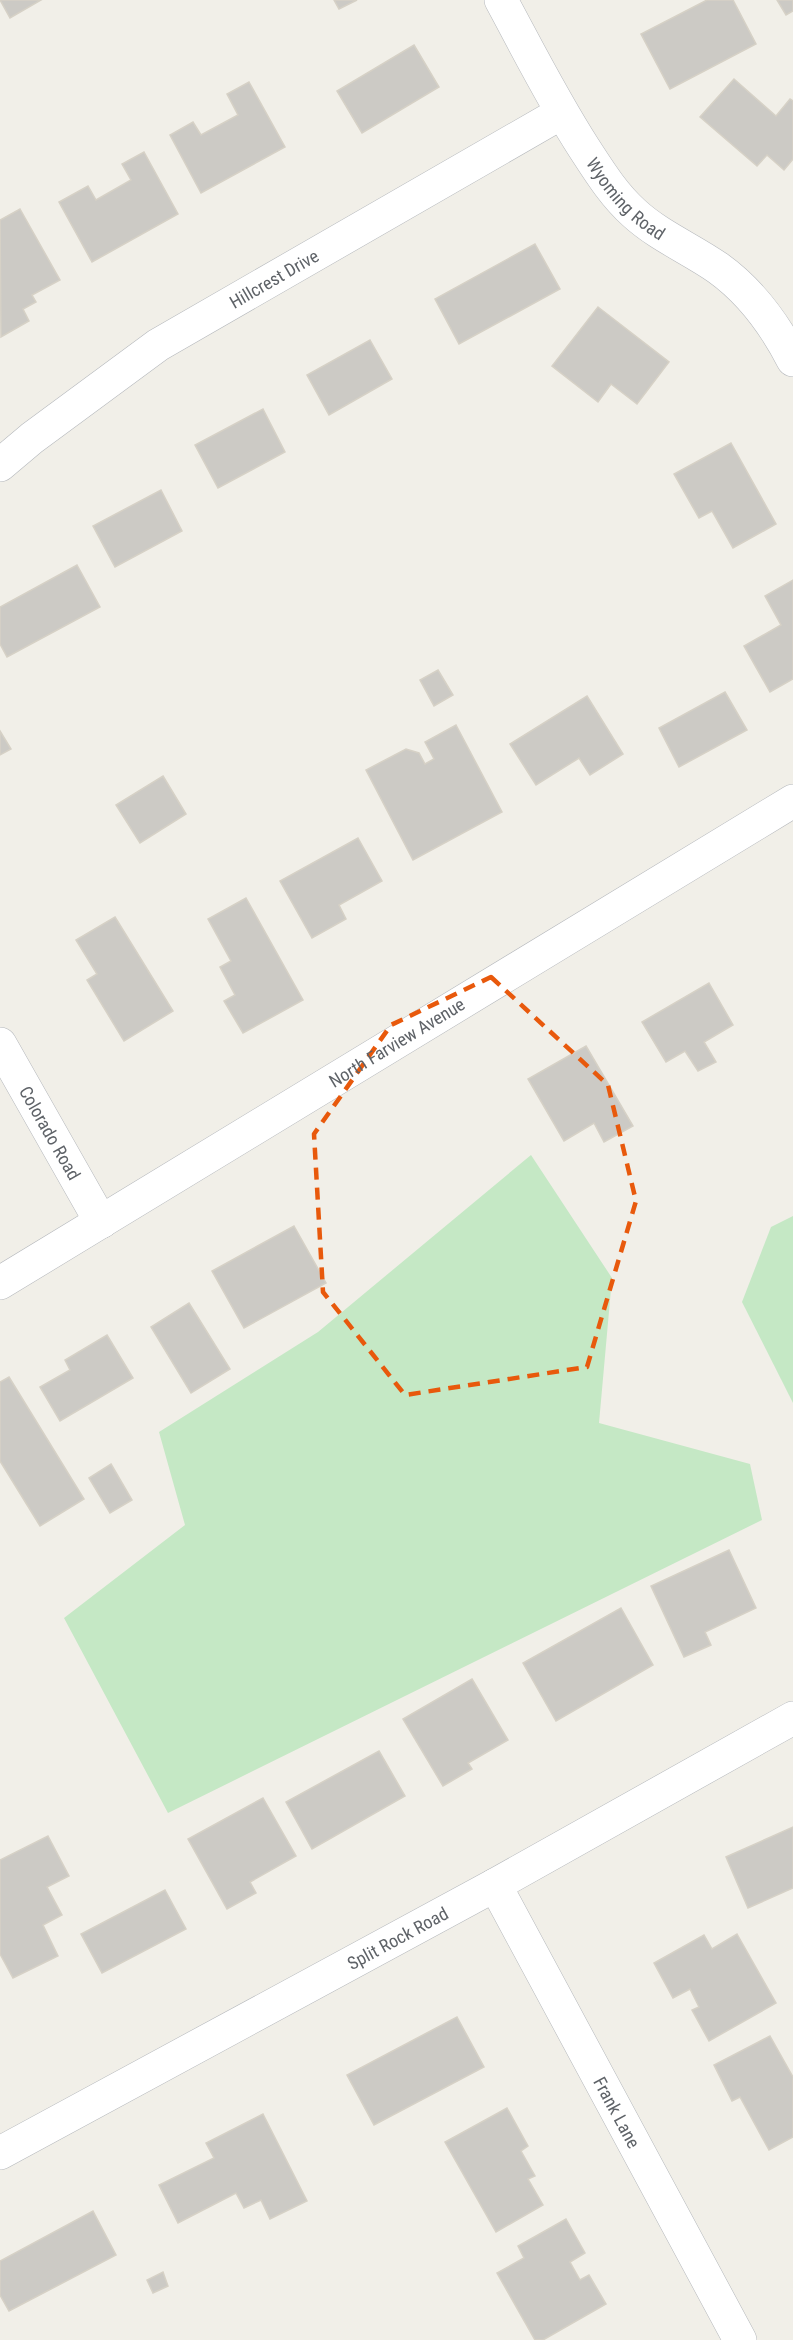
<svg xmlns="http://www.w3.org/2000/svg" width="793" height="2340" viewBox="0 0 793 2340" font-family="'Roboto Condensed',sans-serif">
<rect width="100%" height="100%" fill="#f1efe8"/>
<g fill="#c5e8c5">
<polygon points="531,1155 612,1278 599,1423 750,1464 762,1520 168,1813 64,1618 185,1525 159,1432 318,1332"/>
<polygon points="793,1216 793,1403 742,1302 771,1227"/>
</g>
<g fill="#cccac5" stroke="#d6d1c6" stroke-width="1.5">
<polygon points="0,0 41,0 10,18"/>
<polygon points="334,0 357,0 339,9"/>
<polygon points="707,0 733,0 756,44 670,89 641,34"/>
<polygon points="777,0 793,0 793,11 786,15"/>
<polygon points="414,45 439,87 362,133 337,91"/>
<polygon points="734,79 776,116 790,99 793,101 793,159 784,170 767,155 757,166 700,117"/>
<polygon points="249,82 285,147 201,193 170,135 193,122 201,135 238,115 227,94"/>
<polygon points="144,152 178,214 92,262 59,202 88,186 96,200 131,180 122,164"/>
<polygon points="20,209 60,280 32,295 36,302 23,309 29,321 1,337 0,220"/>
<polygon points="535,244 560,289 459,344 435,299"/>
<polygon points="598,307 669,362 637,404 611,384 598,402 552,366"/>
<polygon points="370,340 392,379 329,415 307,375"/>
<polygon points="263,409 285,452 218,488 195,445"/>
<polygon points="731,443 776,524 733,548 712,511 699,518 674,474"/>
<polygon points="161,490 182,531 115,567 93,526"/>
<polygon points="77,565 100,607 7,657 0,644 0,607"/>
<polygon points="793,580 793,679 770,692 744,646 781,625 765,596"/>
<polygon points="438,670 453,695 434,706 420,680"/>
<polygon points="725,692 747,730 679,767 659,728"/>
<polygon points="587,696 623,754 590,775 579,758 536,785 510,744"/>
<polygon points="456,725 502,812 413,860 366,770 406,749 419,753 425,764 434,759 425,742"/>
<polygon points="0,731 11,749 0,755"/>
<polygon points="163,776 186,814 140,843 116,805"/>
<polygon points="358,838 382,881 339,905 346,919 312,938 280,881"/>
<polygon points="246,898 303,1000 243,1033 224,1001 235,995 220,967 231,961 208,919"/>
<polygon points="115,917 173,1011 124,1041 87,980 97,974 76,940"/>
<polygon points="709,983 733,1025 704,1042 716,1062 698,1071 685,1051 666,1062 642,1022"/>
<polygon points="586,1046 633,1126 604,1142 594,1123 564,1141 528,1079"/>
<polygon points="294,1226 326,1283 244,1328 212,1271"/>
<polygon points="189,1303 230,1369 191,1393 151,1327"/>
<polygon points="107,1335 133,1378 60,1421 40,1387 70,1370 65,1360"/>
<polygon points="9,1377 84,1499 40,1526 0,1461 0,1382"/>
<polygon points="111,1464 132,1500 110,1513 89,1478"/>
<polygon points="729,1550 756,1608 705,1632 711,1645 684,1657 651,1586"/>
<polygon points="621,1608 653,1665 556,1721 523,1663"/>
<polygon points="472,1679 508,1740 468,1763 472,1769 443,1786 403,1719"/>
<polygon points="379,1751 405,1796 312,1849 286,1802"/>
<polygon points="263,1798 296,1856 250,1882 256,1893 227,1909 188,1839"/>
<polygon points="793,1827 793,1888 748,1908 726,1857"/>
<polygon points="48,1836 69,1876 47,1887 62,1915 43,1925 58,1956 13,1978 0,1954 0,1860"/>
<polygon points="165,1890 186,1929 102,1973 81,1934"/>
<polygon points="737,1934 776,2003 709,2041 692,2010 699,2007 690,1989 673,1998 654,1963 704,1935 712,1949"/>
<polygon points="457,2017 484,2067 374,2125 347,2075"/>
<polygon points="770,2036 793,2077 793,2137 769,2150 740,2097 732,2101 714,2065"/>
<polygon points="507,2108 528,2146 521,2151 535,2176 528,2179 543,2205 496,2232 445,2142"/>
<polygon points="263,2114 307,2201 270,2219 261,2200 244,2208 236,2193 178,2223 159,2185 214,2158 206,2143"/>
<polygon points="93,2211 116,2255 9,2311 0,2295 0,2261"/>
<polygon points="566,2219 585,2253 570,2262 580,2280 589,2275 606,2304 543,2340 535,2340 497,2273 524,2258 518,2246"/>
<polygon points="163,2272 168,2286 153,2293 147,2280"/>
</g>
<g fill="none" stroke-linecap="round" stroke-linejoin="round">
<g stroke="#b5b8bc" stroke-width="34">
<g id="minor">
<path id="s1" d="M501 0C528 50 553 100 584 148 599 171 613 194 634 213 659 236 691 249 718 268 750 291 775 325 793 360"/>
<path id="s2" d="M0 465 32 438 158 345 561 113"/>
<path id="s3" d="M0 1044 101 1222"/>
<path id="s4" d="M495 1885 740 2340"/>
<path id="s5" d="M0 2153 495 1885 793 1718"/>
</g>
</g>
<g stroke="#b5b8bc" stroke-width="34">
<g id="tertiary">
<path id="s6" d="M0 1283 793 801"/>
</g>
</g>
<use href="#minor" stroke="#fff" stroke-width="33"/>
<use href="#tertiary" stroke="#fff" stroke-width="33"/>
</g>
<path fill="none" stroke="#e8590c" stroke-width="4.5" stroke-dasharray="12 8" stroke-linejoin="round" d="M491 977 608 1085 636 1201 587 1367 405 1395 323 1292 314 1134 391 1025Z"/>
<g text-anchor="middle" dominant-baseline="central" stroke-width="4.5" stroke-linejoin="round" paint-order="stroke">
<g font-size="18" fill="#5f6368" stroke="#fff">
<text stroke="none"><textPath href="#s1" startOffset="236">Wyoming Road</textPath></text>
<text stroke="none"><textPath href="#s2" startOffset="332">Hillcrest Drive</textPath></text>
<text stroke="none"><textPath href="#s6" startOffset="464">North Farview Avenue</textPath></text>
<text stroke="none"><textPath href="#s3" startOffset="102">Colorado Road</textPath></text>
<text stroke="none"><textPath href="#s5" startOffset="452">Split Rock Road</textPath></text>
<text stroke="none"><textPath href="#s4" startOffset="258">Frank Lane</textPath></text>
</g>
</g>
</svg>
